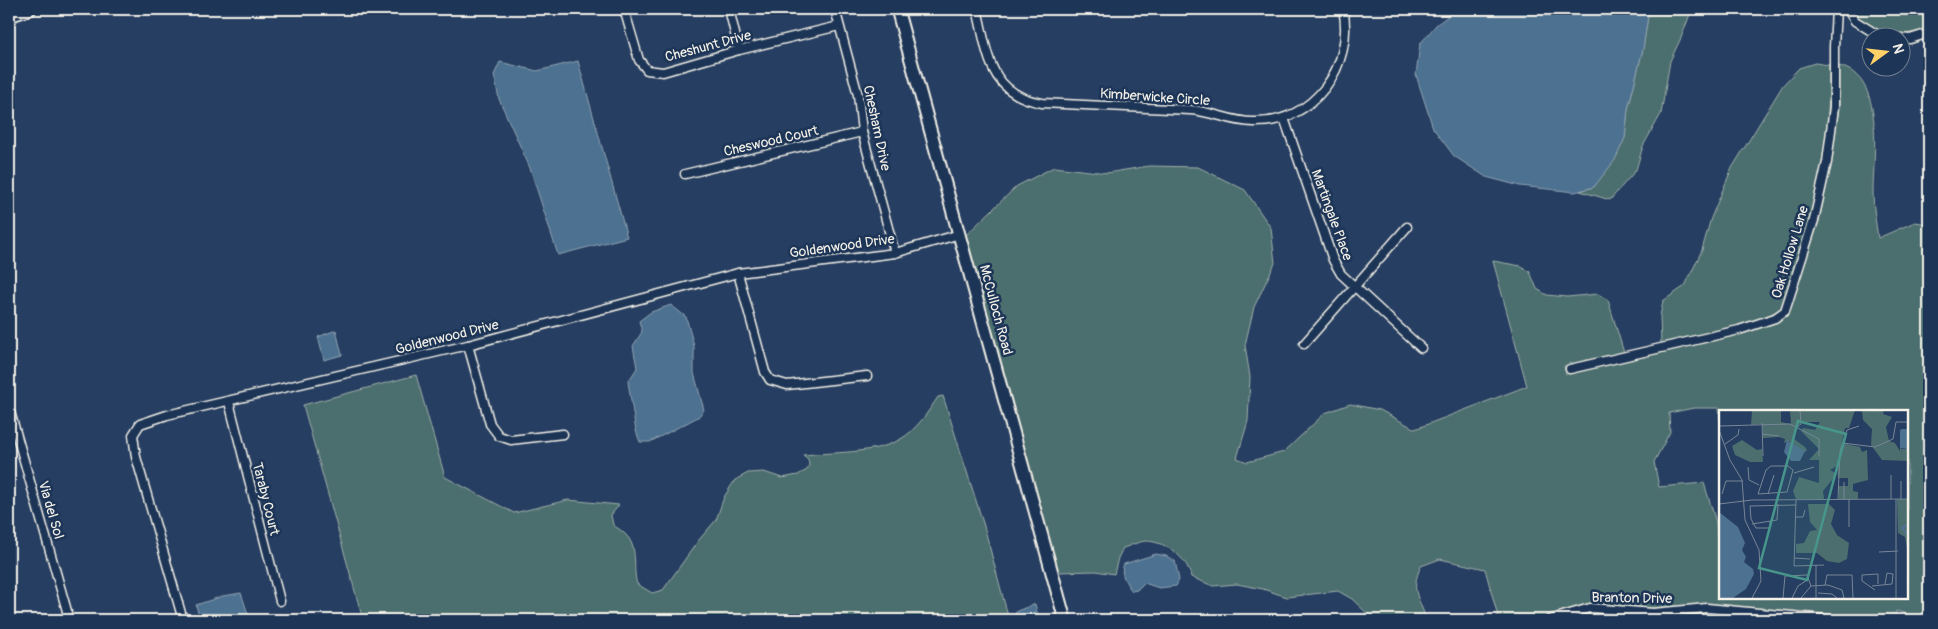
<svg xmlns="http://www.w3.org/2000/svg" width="1938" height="629" viewBox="0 0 1938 629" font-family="Pangolin,sans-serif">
<rect width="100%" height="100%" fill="#263e61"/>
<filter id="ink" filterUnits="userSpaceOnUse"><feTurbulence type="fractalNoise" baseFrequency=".02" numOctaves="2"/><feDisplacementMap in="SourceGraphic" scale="10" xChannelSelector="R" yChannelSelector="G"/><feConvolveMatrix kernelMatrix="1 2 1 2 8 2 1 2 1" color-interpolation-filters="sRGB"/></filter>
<g filter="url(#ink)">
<g fill="#4c6e6e" stroke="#a0b0ab" fill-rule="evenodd">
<polygon points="1649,9 1692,9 1681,38 1670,61 1661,114 1643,146 1636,170 1610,200 1580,191 1594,187 1625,138 1628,109 1643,49"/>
<path d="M1853 9H1929V29C1900 37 1870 38 1853 9Z"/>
<path d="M1815 63 1829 65C1830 117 1824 170 1809 221 1801 250 1790 279 1781 308 1753 328 1695 336 1661 344L1660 316 1663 301 1685 286 1702 250 1711 218 1732 168 1783 85 1799 68Z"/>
<path d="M1839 66C1886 77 1873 156 1873 193 1873 208 1876 223 1878 238L1915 222 1929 224V619L1896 611 1894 620 1816 615 1708 604 1653 608 1590 604 1534 620H1499L1485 569 1440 559 1421 566C1409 592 1420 597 1426 620H1374L1352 599 1338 591 1287 597 1263 589 1237 584 1213 586 1191 577C1188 558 1166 542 1147 541 1140 541 1130 546 1123 548L1118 558 1114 574 1096 571 1057 572 965 236 1017 186 1054 167 1107 173 1149 166 1198 167 1245 190 1271 228 1275 263 1254 307 1245 345 1250 377 1248 421 1237 458 1247 462 1284 452 1325 413 1350 404 1380 410 1415 429 1527 386 1493 261 1521 266 1530 272 1537 289 1547 295 1567 297 1598 294 1608 300 1624 353 1564 366 1566 374 1740 334 1777 321 1788 314 1819 221 1831 163 1839 107ZM1694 408H1719L1720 419V412H1907V598H1720V536H1717L1716 522 1704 483 1659 487 1654 462 1670 432 1669 413Z"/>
<path d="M416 375 445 477 514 513 568 500 619 505 611 515 613 525C617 528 623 531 626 535 639 548 632 569 637 584L652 593 663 590 698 541 716 520 724 497 735 480 748 473 764 472 782 478 798 475 807 470 809 465 808 459 803 455C832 452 874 454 899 440 916 431 928 412 938 397L943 396 984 526 1009 620H363L303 405Z"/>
<polygon points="1590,612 1595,613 1596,616 1604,613 1653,617 1702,613 1786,620 1563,620"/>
</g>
<g fill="#4d7190" stroke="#90a4b3">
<polygon points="1457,9 1649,9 1643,49 1628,109 1625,138 1615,160 1594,187 1575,192 1520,186 1486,177 1454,156 1433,128 1416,75 1420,44 1436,25"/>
<polygon points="578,61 627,237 558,255 530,168 499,99 494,75 500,62 537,71"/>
<polygon points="671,305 686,317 694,346 694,373 704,410 698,417 650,442 640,442 636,431 628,382 637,368 633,346 642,332 639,321 651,312"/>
<polygon points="336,330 342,355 324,360 318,337"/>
<path d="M1156 554 1166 556 1175 561 1179 580 1176 586 1159 588 1144 583 1137 590 1132 591C1126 583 1119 573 1124 564Z"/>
<polygon points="241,593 250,620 200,620 196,605 223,596"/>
<polygon points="1035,604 1039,620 1011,620 1017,611"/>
</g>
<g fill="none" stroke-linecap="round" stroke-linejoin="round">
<g stroke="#f4f1e8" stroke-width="11">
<g id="street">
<polyline points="624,9 639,60 647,70 663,72 739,50 839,26"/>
<polyline points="729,9 739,50"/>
<polyline points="835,9 858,95 862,132 895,253"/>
<path d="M977 9C988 53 988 94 1042 103 1091 105 1141 108 1190 110 1212 111 1231 122 1253 122 1314 124 1355 65 1343 9"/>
<polyline points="1847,9 1855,21 1881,37 1885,38"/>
<polyline points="1900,38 1910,39 1929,33"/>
<polyline points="1284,118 1333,260 1341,274 1421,348"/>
<polyline points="685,174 862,132"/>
<polyline points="738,273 765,372 770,380 787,385 867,376"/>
<polyline points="1304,344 1407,227"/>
<polyline points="468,345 490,424 499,436 511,440 563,434"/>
<polyline points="1570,369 1739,330 1775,318 1785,311 1814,220 1827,162 1834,107 1834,47 1836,9"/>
<polyline points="229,402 280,601"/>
<polyline points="9,408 67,611 66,620"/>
<polyline points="183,620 136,457 133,435 140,424 167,415 468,345 738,273 895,253 960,234"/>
<polyline points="1549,620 1590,608 1653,613 1707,608 1835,620"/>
</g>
</g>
<g stroke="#f4f1e8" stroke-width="15">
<g id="secondary">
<polyline points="897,9 1065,620"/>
<polyline points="9,16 30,9"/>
</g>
</g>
<use href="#street" stroke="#1d3557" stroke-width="8"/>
<use href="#secondary" stroke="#1d3557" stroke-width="11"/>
</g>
</g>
<g text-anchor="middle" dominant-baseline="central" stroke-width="5" stroke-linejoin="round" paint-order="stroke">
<g font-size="14" fill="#f4f1e8" stroke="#1d3557">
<text transform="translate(708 46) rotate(-15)">Cheshunt Drive</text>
<text transform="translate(1155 97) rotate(4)">Kimberwicke Circle</text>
<text transform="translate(877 128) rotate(78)">Chesham Drive</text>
<text transform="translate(771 141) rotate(-13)">Cheswood Court</text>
<text transform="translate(1332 215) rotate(70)">Martingale Place</text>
<text transform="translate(842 246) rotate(-8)">Goldenwood Drive</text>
<text transform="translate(1790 252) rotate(-73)">Oak Hollow Lane</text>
<text transform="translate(996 310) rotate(75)">McCulloch Road</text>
<text transform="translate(447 337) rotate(-14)">Goldenwood Drive</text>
<text transform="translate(266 499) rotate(76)">Taraby Court</text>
<text transform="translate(51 510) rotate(74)">Via del Sol</text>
<text transform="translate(1632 598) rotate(1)">Branton Drive</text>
</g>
</g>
<g transform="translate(1719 410)">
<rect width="189" height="189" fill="#263e61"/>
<path d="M33 0H62V12L72 14 71 1 136 0 130 18H126L123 33 141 37 143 42 148 40 149 70 134 74V81L139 82V89H120L119 76H129V68H119L118 56 111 60 118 64 104 81 105 89H77L74 81 80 67 100 73V50H90L100 39 82 21 84 18 96 20 101 12H82L77 19 75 29 86 37 88 40 86 42 70 31 65 33 66 29 60 27 44 28 43 14 32 15ZM165 0 164 4 173 7 167 17 170 31 176 33 181 41V27L182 39H189V51L163 50 152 35 153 19 144 10 143 1ZM23 30 38 40 43 39 44 52H31L16 45 13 36ZM178 89H189V143L186 127 179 123ZM89 94H110L116 100 112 114 118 125 130 133 128 149 120 153 108 151 98 143H77V134L85 133 91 121 98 120 91 112Z" fill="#4c6e6e"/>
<path d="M183 19H189V39L181 38V20ZM68 30 86 41 81 51H72L65 42ZM0 102 19 117 26 133 23 140 27 147 25 152 34 159 35 164 27 179 14 188H0Z" fill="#4d7190"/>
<path fill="none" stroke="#4d7190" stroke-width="2.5" d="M189 114 183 118 189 125"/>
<path fill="none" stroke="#788697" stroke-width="1" d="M43 13 44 46M0 16 71 14 100 29V46M77 18 82 14 81 0M0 20 11 50 23 70 26 110 40 140 42 171 33 188M43 24 60 26M124 33 156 37 174 29 177 12H188M6 34 19 25 20 19M52 56H69L74 60 68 82 39 84 47 60ZM29 57 30 70 40 75M75 63 95 57M172 65V89M125 72V89M3 84 7 71H24M49 84 55 65M59 84 65 65M119 89 121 41 128 20 140 16M130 89V117M177 89V188M182 89V71M77 90 75 156 105 155M0 94 33 90 189 89M76 107H84L86 100M51 111V118H37L32 109 31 96 77 95M33 114 58 110 59 94M160 142 179 141M75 148 91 149M106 175 108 165H133L134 188M153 176 173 174 174 164 168 163 166 174M156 180 143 171V165L159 164V174M99 183 113 184 118 188M64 188 66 166 88 165 92 176M73 188 79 176 90 169M82 188 92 176 109 175 123 180 125 188M97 188V155"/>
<path fill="#48958c" fill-opacity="0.15" stroke="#48958c" stroke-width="2.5" d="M79 11 127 24 88 170 40 158Z"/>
<rect width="189" height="189" fill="none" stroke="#f4f1e8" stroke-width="2.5"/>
</g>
<rect width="1938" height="629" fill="none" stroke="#1d3557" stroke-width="30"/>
<rect x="15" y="15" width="1908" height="599" fill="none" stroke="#f4f1e8" stroke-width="2" filter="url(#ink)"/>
<g transform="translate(1886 52) rotate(75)"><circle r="24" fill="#1d3557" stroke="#738091"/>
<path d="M0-4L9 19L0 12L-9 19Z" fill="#ffd166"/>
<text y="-8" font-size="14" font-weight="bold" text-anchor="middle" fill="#f4f1e8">N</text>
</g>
</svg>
